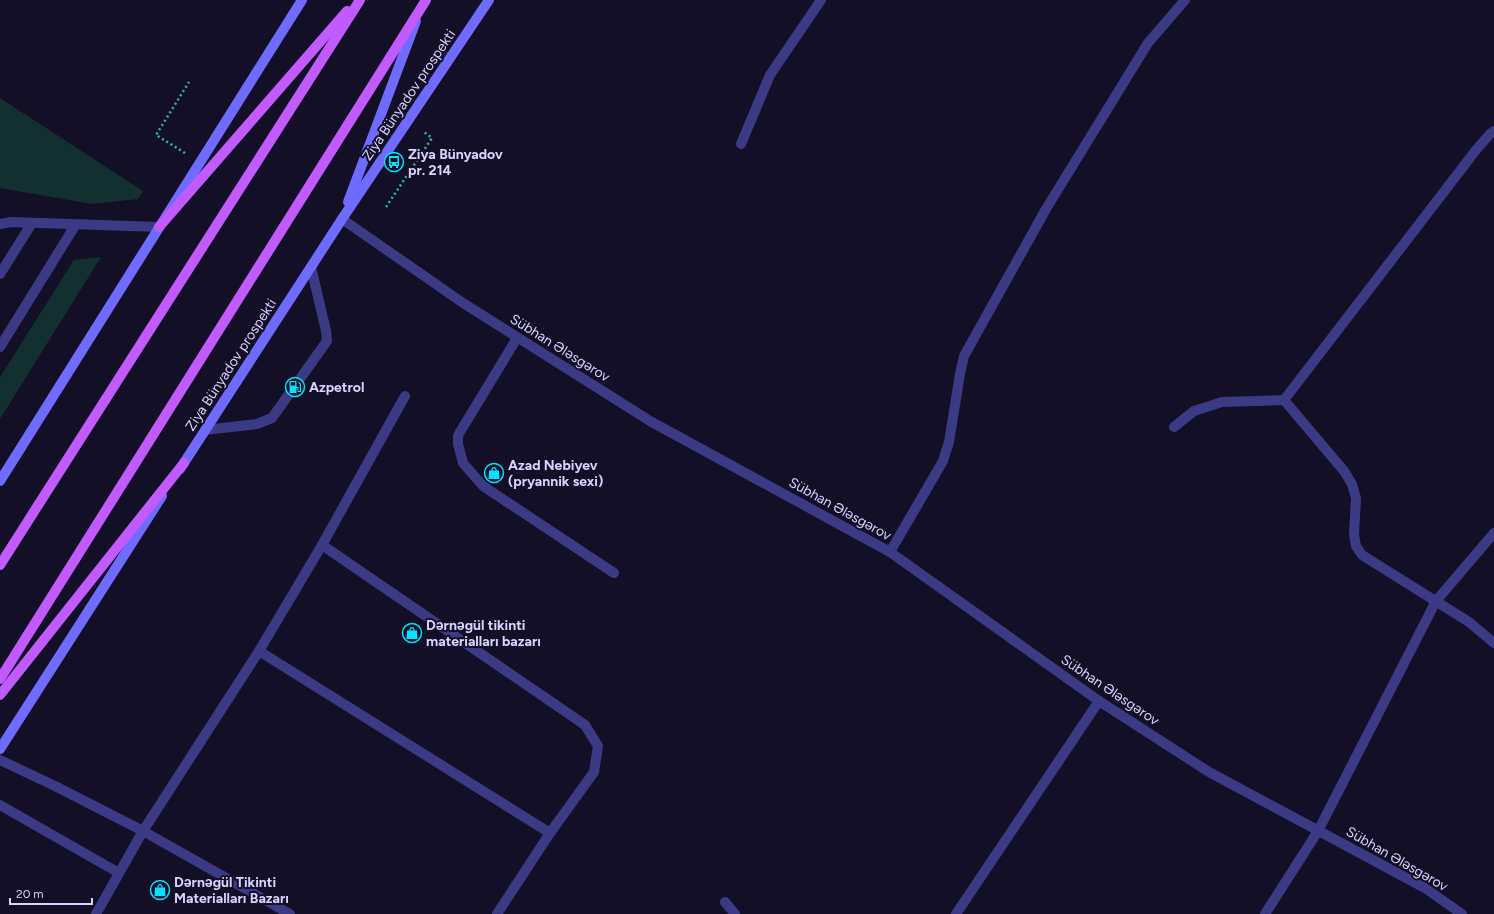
<svg xmlns="http://www.w3.org/2000/svg" width="1494" height="914" viewBox="0 0 1494 914" font-family="Figtree,sans-serif">
<rect width="100%" height="100%" fill="#130f26"/>
<g fill="#12302f">
<polygon points="0,98 143,191 138,199 92,204 0,188"/>
<polygon points="101,257 0,419 0,377 74,260"/>
</g>
<g fill="none" stroke-linecap="round" stroke-linejoin="round">
<g stroke="#2fb8b0" stroke-width="2.5" stroke-dasharray="2 3" stroke-linecap="butt">
<polyline points="185,153 156,135 189,82"/>
<polyline points="386,207 432,138 424,132"/>
</g>
<g stroke="#3d3a85" stroke-width="10">
<polyline points="0,224 11,222 159,227"/>
<polyline points="0,274 32,223"/>
<polyline points="517,338 460,432 458,436 458,444 463,463 483,486 614,573"/>
<polyline points="0,347 76,224"/>
<polyline points="205,430 257,424 272,418 327,341 326,331 311,267"/>
<polyline points="322,545 585,725 598,746 594,772 550,833 497,914"/>
<polyline points="259,651 550,833"/>
<polyline points="0,760 57,787 143,831 290,914"/>
<polyline points="0,805 119,873"/>
<polyline points="96,914 143,831 259,651 322,545 405,396"/>
</g>
<g stroke="#3d3a85" stroke-width="10">
<polyline points="1494,131 1490,134 1476,150 1284,400 1344,471 1352,484 1356,498 1354,535 1356,546 1362,555 1469,622 1494,643"/>
<polyline points="741,144 770,75 821,0"/>
<polyline points="342,219 463,303 650,421 890,552 1099,701 1209,772 1425,888 1462,914"/>
<polyline points="1174,427 1194,411 1222,402 1284,400"/>
<polyline points="890,552 943,461 949,442 960,374 964,356 1046,209 1148,43 1185,0"/>
<polyline points="725,902 735,914"/>
<polyline points="956,914 1099,701"/>
<polyline points="1265,914 1318,831 1436,601 1494,533"/>
</g>
<g stroke="#6f6bff" stroke-width="10">
<polyline points="348,202 416,21"/>
<polyline points="180,469 342,219 489,0"/>
<polyline points="0,481 302,0"/>
<polyline points="0,749 162,496"/>
</g>
<g stroke="#c25bff" stroke-width="10">
<polyline points="159,227 347,11"/>
<polyline points="0,565 360,0"/>
<polyline points="0,679 426,0"/>
<polyline points="0,695 184,463"/>
</g>
</g>
<defs>
<g id="bus-ring" transform="scale(1)"><circle r="9.5" fill="#130f26" stroke="#00e5ff" stroke-width="1.5"/><path d="M-5-6H5V4H4V6H2V4H-2V6H-4V4H-5ZM-3.5-4V0h7V-4ZM-3.5 1.2v1.5H-2V1.2ZM2 1.2v1.5H3.5V1.2Z" fill="#00e5ff"/></g>
<g id="fuel-ring" transform="scale(1)"><circle r="9.5" fill="#130f26" stroke="#00e5ff" stroke-width="1.5"/><path d="M-5.5-6h7V0h2V4h1.3V-2.5L3-4.5l.8-.8L6-3V5H2.5V1h-1V6h-7ZM-4.2-4.7v3.2H.2V-4.7Z" fill="#00e5ff"/></g>
<g id="shop-ring" transform="scale(1)"><circle r="9.5" fill="#130f26" stroke="#00e5ff" stroke-width="1.5"/><path d="M-5-2.5h2.3a2.7 3.5 0 0 1 5.4 0H5L5.5 6h-11ZM-1.5-2.5h3a1.5 2.3 0 0 0-3 0Z" fill="#00e5ff"/></g>
</defs>
<g fill-rule="evenodd">
<use href="#bus-ring" x="394" y="162"/>
<use href="#fuel-ring" x="295" y="387"/>
<use href="#shop-ring" x="494" y="473"/>
<use href="#shop-ring" x="412" y="633"/>
<use href="#shop-ring" x="160" y="890"/>
</g>
<g text-anchor="middle" dominant-baseline="central" stroke-width="4" stroke-linejoin="round" paint-order="stroke">
<g font-size="14" fill="#d9d4ff" stroke="#130f26">
<text transform="translate(409 95) rotate(-56)">Ziya Bünyadov prospekti</text>
<text transform="translate(560 348) rotate(32)">Sübhan Ələsgərov</text>
<text transform="translate(231 365) rotate(-57)">Ziya Bünyadov prospekti</text>
<text transform="translate(840 509) rotate(29)">Sübhan Ələsgərov</text>
<text transform="translate(1110 690) rotate(34)">Sübhan Ələsgərov</text>
<text transform="translate(1397 859) rotate(30)">Sübhan Ələsgərov</text>
</g>
<g font-size="14" font-weight="bold" fill="#d9d4ff" stroke="#130f26" text-anchor="start">
<text x="408" y="154">Ziya Bünyadov<tspan x="408" dy="16">pr. 214</tspan></text>
<text x="309" y="387">Azpetrol</text>
<text x="508" y="465">Azad Nebiyev<tspan x="508" dy="16">(pryannik sexi)</tspan></text>
<text x="426" y="625">Dərnəgül tikinti<tspan x="426" dy="16">materialları bazarı</tspan></text>
<text x="174" y="882">Dərnəgül Tikinti<tspan x="174" dy="16">Materialları Bazarı</tspan></text>
</g>
</g>
<path d="M10 898v6h82v-6" fill="none" stroke="#d9d4ff" stroke-width="2"/>
<text x="16" y="898" font-size="12" fill="#d9d4ff" stroke="#130f26" stroke-width="3" paint-order="stroke">20 m</text>
</svg>
